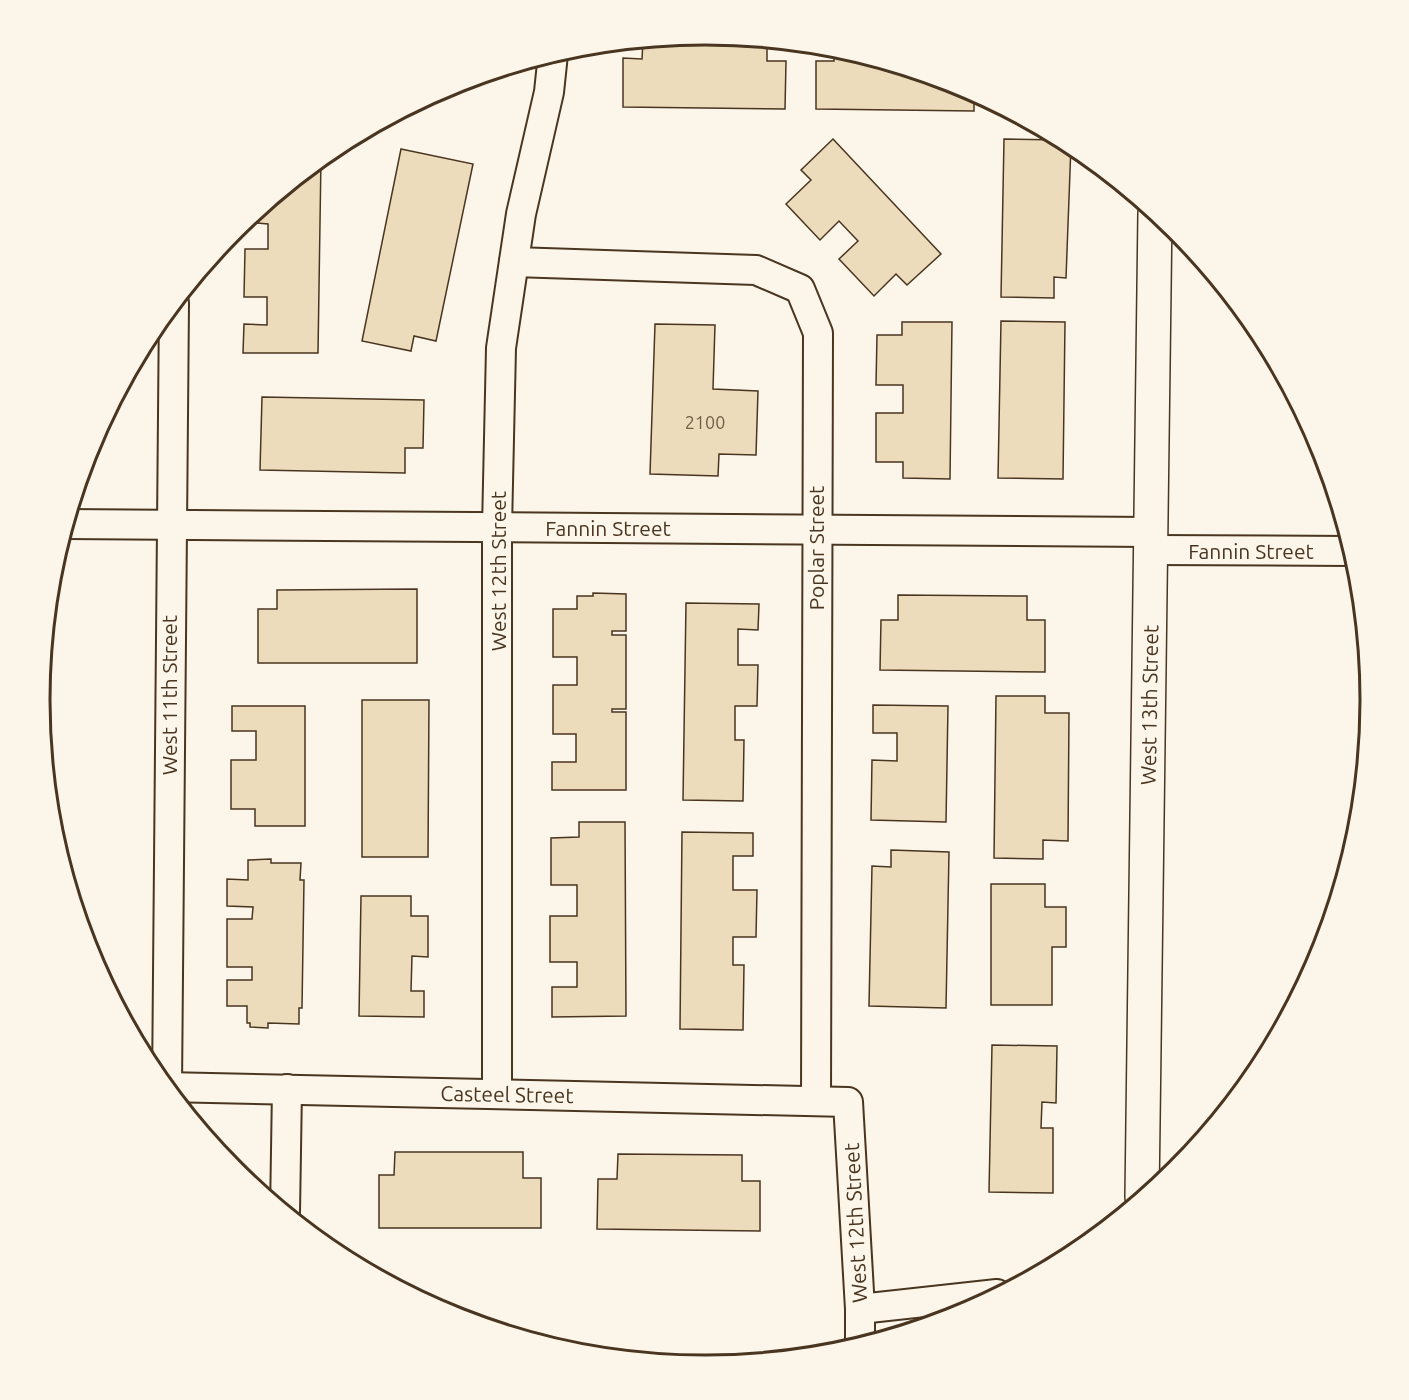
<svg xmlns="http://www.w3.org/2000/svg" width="1409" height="1400" viewBox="0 0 1409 1400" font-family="Ubuntu,sans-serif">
<rect width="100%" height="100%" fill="#fbf6e9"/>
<g fill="#ecdcbc" stroke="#4a3520" stroke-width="1.5">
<polygon points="705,35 767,41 767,61 786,61 785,109 623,107 623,58 642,59 643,41"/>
<polygon points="834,47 959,85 974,93 974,111 816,109 816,61 834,61"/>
<polygon points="833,139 941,254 907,285 896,274 874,296 839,259 858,241 839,221 820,240 786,204 811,180 801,170"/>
<polygon points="1004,139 1061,140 1071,145 1066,278 1054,277 1054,298 1001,297"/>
<polygon points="401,149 473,164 436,341 414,336 411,351 362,341"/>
<polygon points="321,158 318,353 243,353 244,324 267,325 267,297 244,297 245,249 268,249 268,224 244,222"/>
<polygon points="1001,321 1065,322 1063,479 998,478"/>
<polygon points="902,322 952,322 950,479 903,478 903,462 876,462 876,413 903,413 903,385 876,385 877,335 902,335"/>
<polygon points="655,324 715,325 713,389 758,391 756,455 719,454 718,476 650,474"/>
<polygon points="262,397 424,400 423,448 405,448 405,473 260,470"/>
<polygon points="417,589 417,663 258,663 258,609 277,609 277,590"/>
<polygon points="593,593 626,594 626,631 612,631 612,635 626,635 626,709 612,709 612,712 626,712 626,790 552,790 552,762 576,762 576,734 553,734 553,685 577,685 577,657 553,657 553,609 577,609 577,596 593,596"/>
<polygon points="898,595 1027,596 1027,620 1045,620 1045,672 880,670 881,620 898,620"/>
<polygon points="686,603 759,604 758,630 738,629 738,665 758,665 757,706 735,706 735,740 744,740 743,801 683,800"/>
<polygon points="996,696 1045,696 1045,713 1069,713 1068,841 1043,840 1043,859 994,858"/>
<polygon points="362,700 429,700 428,857 362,857"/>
<polygon points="873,705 948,706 946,822 871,820 872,760 897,761 897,733 873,733"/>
<polygon points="232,706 305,706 305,826 255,826 255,809 231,809 231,760 256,760 256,731 232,731"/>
<polygon points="579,822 625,822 626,1016 552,1017 552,987 577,987 577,962 550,962 550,916 577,916 577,885 551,885 551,838 579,837"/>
<polygon points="682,832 753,833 753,856 733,856 733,890 757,890 756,937 733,937 733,965 744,965 743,1030 680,1029"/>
<polygon points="891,850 949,852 946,1008 869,1006 872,866 891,867"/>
<polygon points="271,859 271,863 301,863 300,880 304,880 302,1008 299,1008 299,1024 268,1023 268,1028 250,1027 250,1023 247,1023 247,1006 227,1006 227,980 252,980 252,967 227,967 227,919 252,919 253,907 227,906 227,879 248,880 248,860"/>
<polygon points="991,884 1045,884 1045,907 1066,907 1066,947 1052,947 1052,1005 991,1005"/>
<polygon points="361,896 411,896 411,916 428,916 428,957 412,956 411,991 424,991 424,1017 359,1016"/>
<polygon points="992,1045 1057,1046 1056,1103 1042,1102 1041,1128 1053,1128 1053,1193 989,1192"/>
<polygon points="395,1152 523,1152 523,1178 541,1178 541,1228 379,1228 379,1175 394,1175"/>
<polygon points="618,1154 742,1155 742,1181 760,1181 760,1231 597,1229 598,1179 617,1179"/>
</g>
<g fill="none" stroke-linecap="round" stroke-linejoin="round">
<g stroke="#4a3520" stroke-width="32">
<g id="street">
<polyline points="514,262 756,270 800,289 818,333 816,1101"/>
<polyline points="66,524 1151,532"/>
<polyline points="1151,550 1351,551"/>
<polyline points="165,1087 848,1102 860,1309 860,1345"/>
<polyline points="167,1087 174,303"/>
<polyline points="497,1094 497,528 501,348 521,214 549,92 553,54"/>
<polyline points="285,1212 287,1089"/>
<polyline points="860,1309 997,1294"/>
</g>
</g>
<g stroke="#4a3520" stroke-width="36">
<polyline id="secondary" points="1142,1197 1155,213"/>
</g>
<use href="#street" stroke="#fbf6e9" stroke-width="28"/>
<use href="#secondary" stroke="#fbf6e9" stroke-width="33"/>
</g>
<g text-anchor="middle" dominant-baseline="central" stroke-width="4.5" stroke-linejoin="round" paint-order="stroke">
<g font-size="18" fill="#725f47">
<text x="705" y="422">2100</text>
</g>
<g font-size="21" fill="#4a3520" stroke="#fbf6e9">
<text x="608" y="528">Fannin Street</text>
<text transform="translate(816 548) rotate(-90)">Poplar Street</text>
<text x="1251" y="551">Fannin Street</text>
<text transform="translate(498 571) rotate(-90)">West 12th Street</text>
<text transform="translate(169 695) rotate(-90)">West 11th Street</text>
<text transform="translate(1149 705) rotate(-89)">West 13th Street</text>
<text transform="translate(507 1094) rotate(1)">Casteel Street</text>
<text transform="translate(855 1223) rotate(-93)">West 12th Street</text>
</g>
</g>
<path d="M0 0H1409V1400H0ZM50 700a655 655 0 1 1 1310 0a655 655 0 1 1-1310 0Z" fill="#fbf6e9" fill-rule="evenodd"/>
<path fill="none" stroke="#4a3520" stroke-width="3" d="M50 700a655 655 0 1 1 1310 0a655 655 0 1 1-1310 0Z"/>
</svg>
